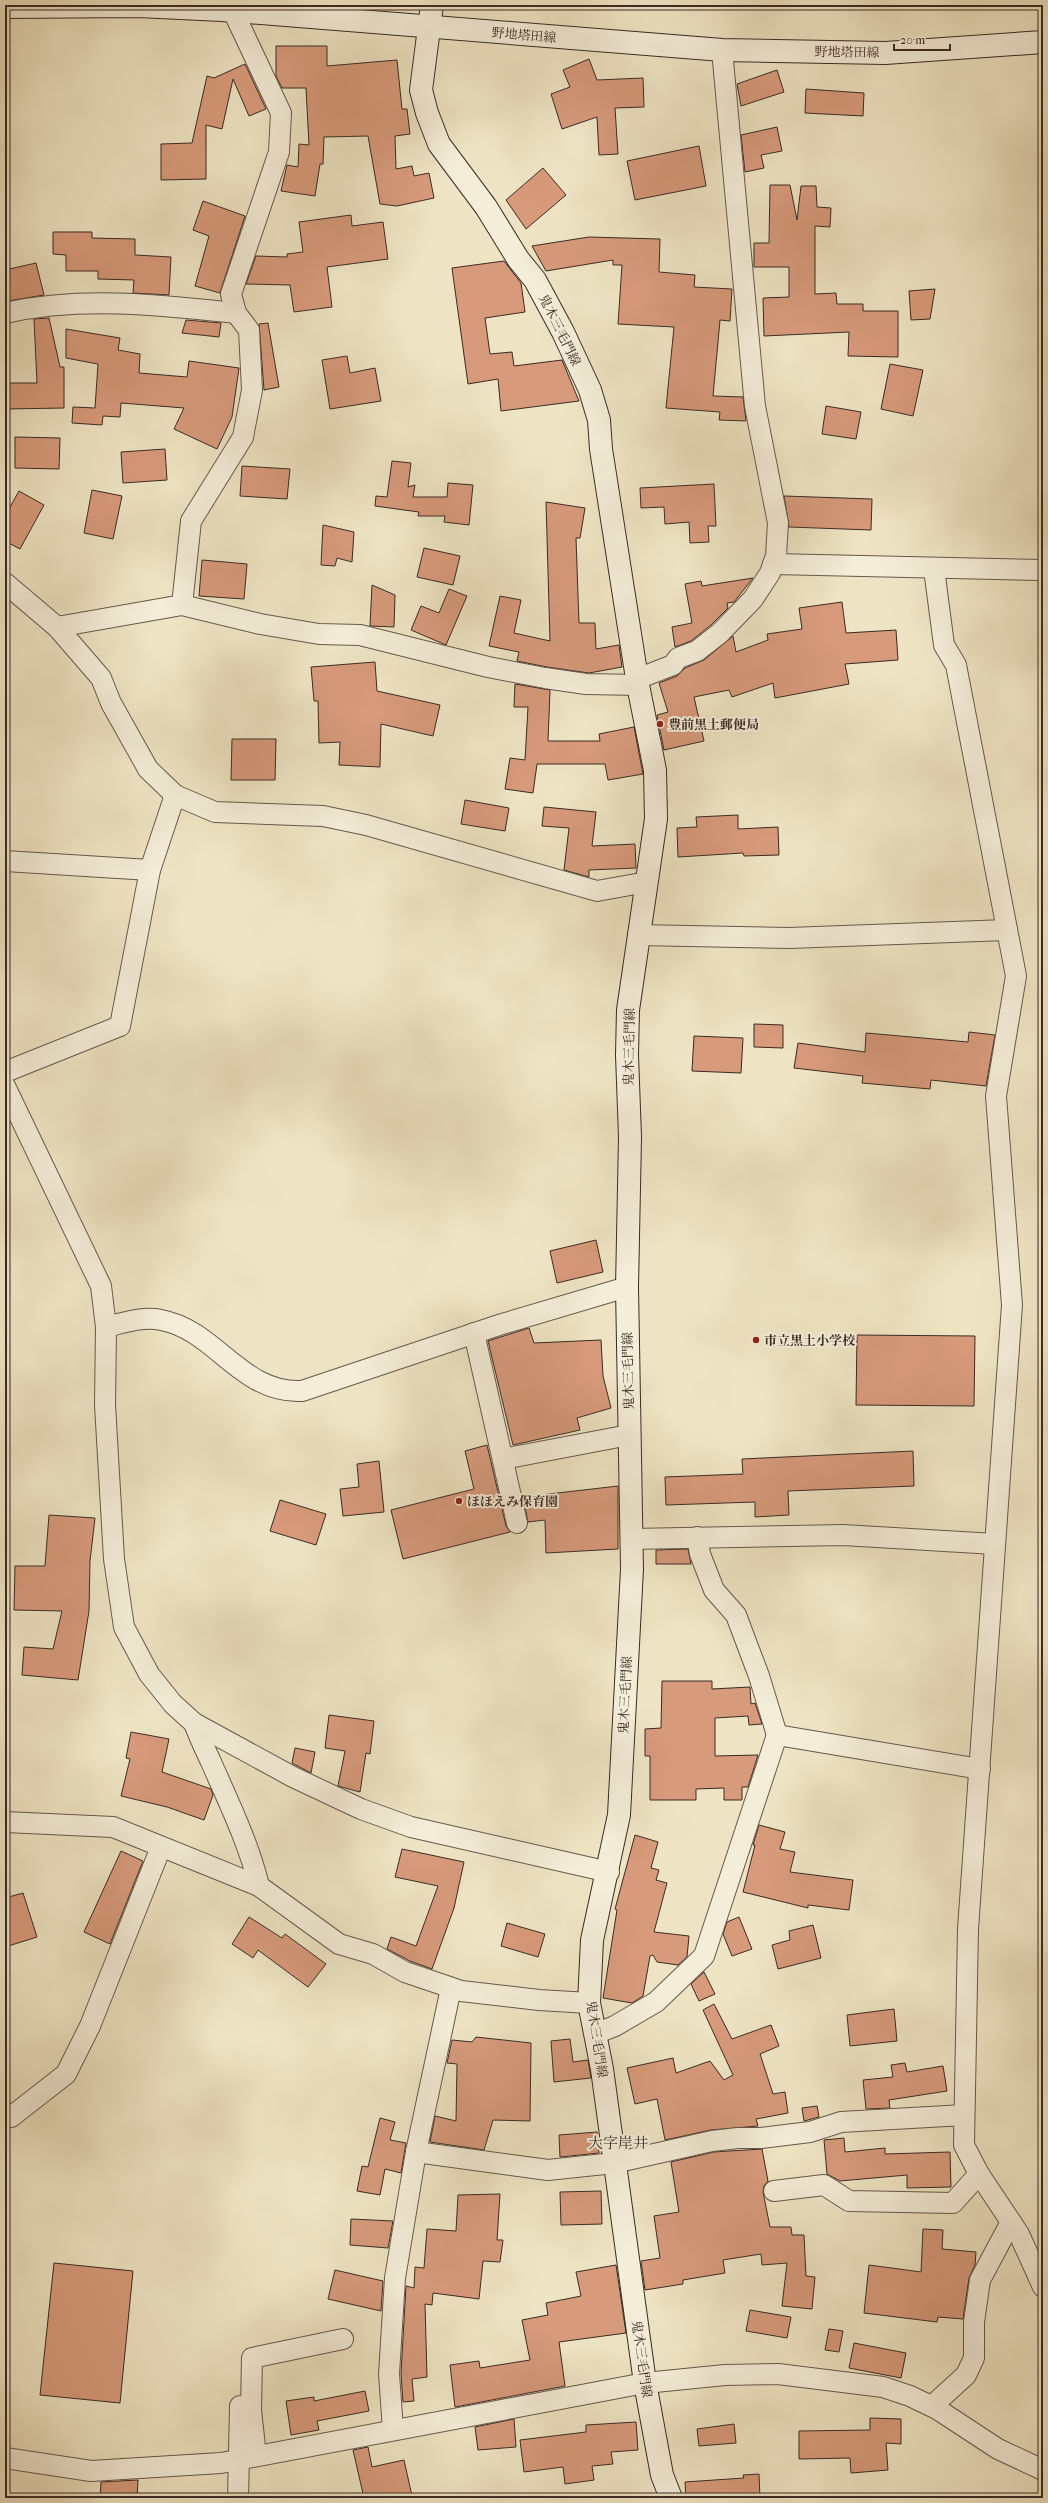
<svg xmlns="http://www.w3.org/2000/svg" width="1048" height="2503" viewBox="0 0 1048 2503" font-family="'IM FELL French Canon','Noto Serif JP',serif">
<rect width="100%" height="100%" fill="#eee4c3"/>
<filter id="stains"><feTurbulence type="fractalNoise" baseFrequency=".005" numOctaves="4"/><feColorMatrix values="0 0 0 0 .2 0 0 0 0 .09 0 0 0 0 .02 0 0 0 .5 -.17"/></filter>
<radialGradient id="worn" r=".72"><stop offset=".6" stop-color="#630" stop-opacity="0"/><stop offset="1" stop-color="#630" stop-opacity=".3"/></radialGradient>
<g fill="#d79a7b" stroke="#3a2a24">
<polygon points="276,46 327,46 327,66 397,60 402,109 407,109 410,134 395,136 396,169 412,166 414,176 429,173 434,198 397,206 380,204 368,136 324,137 323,164 320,164 315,196 281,191 287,165 298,167 299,144 309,145 306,88 282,88 276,76"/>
<polygon points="589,59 597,80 643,78 644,107 615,108 618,154 599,155 597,117 562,129 551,94 570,87 563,70"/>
<polygon points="245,64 266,109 249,116 233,79 222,129 206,125 206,179 161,180 161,144 192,143 207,76 214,78"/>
<polygon points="777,70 784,92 741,106 737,84"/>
<polygon points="806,89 864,93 863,116 805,113"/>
<polygon points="777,127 782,151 761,155 764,168 745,172 741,135"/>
<polygon points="699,146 706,186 635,200 627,161"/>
<polygon points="543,168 566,195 526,229 506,200"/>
<polygon points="770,185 790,185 797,220 801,186 816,186 817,207 831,208 830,227 815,226 815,294 836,293 837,304 863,304 863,311 898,311 898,357 848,356 849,332 764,336 763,298 789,297 789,267 754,267 754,243 769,243"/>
<polygon points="203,201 245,216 220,293 195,286 209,236 193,230"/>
<polygon points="351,215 352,226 383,222 388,259 327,267 332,307 294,312 290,285 246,284 256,256 287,257 287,254 303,252 299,222"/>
<polygon points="53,232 92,232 92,238 135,239 135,255 171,257 169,295 133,293 134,280 98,279 98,271 66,271 66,255 53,254"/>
<polygon points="589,237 660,239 659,272 695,275 694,287 732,289 730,321 720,320 713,396 743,397 746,421 719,420 720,412 666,408 674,327 618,324 622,265 613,265 613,260 546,271 532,246"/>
<polygon points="504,261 521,283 525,312 485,318 490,354 512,352 514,366 562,360 579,401 501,411 498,379 468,384 452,268"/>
<polygon points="36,263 44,295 8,301 5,270"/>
<polygon points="935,289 930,319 911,320 909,291"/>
<polygon points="49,318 60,367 64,367 64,408 6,409 6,383 37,383 34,319"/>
<polygon points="186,320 221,323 219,337 182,333"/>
<polygon points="268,323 279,387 264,390 259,324"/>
<polygon points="66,329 120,338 118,350 140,354 139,373 187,377 189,361 239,368 232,417 217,449 174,429 184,408 121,403 120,417 103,416 102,425 72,423 73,407 95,408 98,364 66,358"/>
<polygon points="347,356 350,373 375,368 381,401 330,409 322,360"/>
<polygon points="890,364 923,370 913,416 881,409"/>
<polygon points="826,406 861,412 856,439 822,434"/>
<polygon points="15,437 60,438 59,469 15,468"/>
<polygon points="165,449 167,480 123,483 121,452"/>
<polygon points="392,461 411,463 408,487 415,485 413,497 447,497 448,483 473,485 469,525 444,522 445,516 418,516 419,512 375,506 376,496 387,497"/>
<polygon points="242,466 290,469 287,499 240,496"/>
<polygon points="714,484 716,526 708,526 709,542 690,543 689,522 665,524 664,507 641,508 640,488"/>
<polygon points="92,490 122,496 113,539 84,533"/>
<polygon points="19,491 44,505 20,549 5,541 5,516"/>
<polygon points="784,496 872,499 871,530 789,527"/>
<polygon points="546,502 585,508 580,538 576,538 579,623 595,623 596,649 619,645 622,667 589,673 547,667 517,661 519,652 489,646 500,596 521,600 514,633 550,641"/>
<polygon points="323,525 354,532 352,562 337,558 335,566 321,565"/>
<polygon points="424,548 460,556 453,585 417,577"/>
<polygon points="202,560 247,564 244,599 199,596"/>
<polygon points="753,578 734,602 727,603 728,608 712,624 691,641 675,647 672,627 692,623 685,584 701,581 702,586"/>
<polygon points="372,585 395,595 394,627 370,626"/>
<polygon points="449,589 467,596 446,645 411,630 421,606 439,613"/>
<polygon points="842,602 846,633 896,630 898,660 845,664 849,684 775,698 773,683 732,697 729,690 694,697 704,741 664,750 657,715 668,712 659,683 677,676 685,668 704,660 733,636 736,652 768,640 767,634 802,629 799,608"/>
<polygon points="375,662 377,691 440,705 433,736 381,724 380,767 339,765 340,742 319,743 318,701 314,701 311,667"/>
<polygon points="515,684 550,690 548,741 600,741 599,734 634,727 643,774 608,780 605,764 537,764 533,793 505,789 510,758 525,760 528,707 514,707"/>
<polygon points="232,739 276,739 275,780 231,780"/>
<polygon points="465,800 509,808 505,831 461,824"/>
<polygon points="544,807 596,812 592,846 635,844 636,868 589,870 589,877 564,870 569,828 542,826"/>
<polygon points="738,815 738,829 778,827 779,855 744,856 743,853 678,857 677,828 697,827 696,817"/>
<polygon points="754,1024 783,1025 783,1048 754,1047"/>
<polygon points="969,1032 995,1035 986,1086 931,1080 930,1089 862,1083 863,1076 794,1068 798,1043 865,1052 866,1033 968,1042"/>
<polygon points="694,1036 743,1038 741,1073 692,1071"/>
<polygon points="596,1240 603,1272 557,1283 550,1251"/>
<polygon points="529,1328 534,1343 601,1340 603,1376 611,1408 577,1418 580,1430 513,1445 488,1341"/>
<polygon points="857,1335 975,1336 974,1406 856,1405"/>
<polygon points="487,1445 506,1526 510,1532 403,1559 391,1510 474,1489 465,1451"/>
<polygon points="913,1451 914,1486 788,1491 789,1515 755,1517 755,1502 666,1505 665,1477 743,1474 742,1459"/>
<polygon points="379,1461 384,1512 343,1516 340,1489 359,1487 357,1464"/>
<polygon points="618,1486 618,1549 546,1553 545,1520 528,1522 523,1497"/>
<polygon points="280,1500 326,1514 316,1545 270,1531"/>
<polygon points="49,1515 95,1518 90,1561 89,1611 78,1680 22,1675 24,1647 53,1649 62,1611 14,1610 15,1566 45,1566"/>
<polygon points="688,1549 691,1564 656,1564 656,1550"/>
<polygon points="662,1681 712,1681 712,1689 750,1687 751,1704 755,1703 762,1724 749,1725 748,1716 715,1718 715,1756 758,1755 748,1787 742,1787 742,1800 724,1800 724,1788 696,1789 696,1800 650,1800 650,1756 645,1756 645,1729 661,1728"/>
<polygon points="329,1715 374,1721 370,1754 366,1753 360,1792 338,1786 345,1751 325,1748"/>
<polygon points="131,1732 169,1739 162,1772 211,1789 213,1795 204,1820 167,1807 121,1796 130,1759 126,1758"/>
<polygon points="295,1748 315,1752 311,1773 292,1763"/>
<polygon points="759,1825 785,1832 780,1849 795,1852 790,1872 853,1880 849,1910 808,1905 808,1908 743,1892 755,1845 753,1845"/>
<polygon points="635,1835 658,1842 651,1868 659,1870 656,1880 667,1883 654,1932 689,1936 687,1957 678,1965 657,1962 653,1955 650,1956 643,1996 632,2003 603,1998 617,1910 615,1909"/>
<polygon points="402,1849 464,1862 454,1908 432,1969 410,1961 387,1949 391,1937 416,1946 438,1886 395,1877"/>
<polygon points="121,1851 143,1861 110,1944 84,1932"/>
<polygon points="23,1893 37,1937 5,1947 5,1898"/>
<polygon points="249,1917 282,1938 285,1934 326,1964 308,1987 258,1950 253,1958 232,1944"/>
<polygon points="739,1917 752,1949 732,1956 723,1934 727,1922"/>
<polygon points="507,1923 545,1934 538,1957 501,1946"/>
<polygon points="813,1925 821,1958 778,1969 772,1945 790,1940 789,1931"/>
<polygon points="704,1972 715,1994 699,2001 691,1984"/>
<polygon points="714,2004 732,2039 771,2025 779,2046 760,2054 773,2094 785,2092 788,2113 756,2119 758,2126 711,2130 665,2140 657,2099 635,2104 627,2068 673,2058 676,2073 710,2061 724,2080 733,2075 703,2010"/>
<polygon points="894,2009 897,2041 850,2046 847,2015"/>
<polygon points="476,2037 531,2043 530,2121 493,2120 484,2150 430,2142 435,2116 456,2121 457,2064 447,2063 452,2040 472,2042"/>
<polygon points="570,2039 573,2062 588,2060 591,2078 554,2082 551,2041"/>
<polygon points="905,2063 907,2072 943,2066 947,2091 889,2100 890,2108 866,2109 863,2080 893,2077 891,2065"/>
<polygon points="817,2106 819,2117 804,2121 802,2108"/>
<polygon points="380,2118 395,2122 390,2140 406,2143 401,2173 385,2169 380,2195 357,2191 362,2166 368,2167"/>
<polygon points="597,2132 599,2153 560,2157 559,2135"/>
<polygon points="844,2138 845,2152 885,2148 885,2154 950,2152 951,2187 907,2188 907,2175 840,2181 827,2174 824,2140"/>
<polygon points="762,2149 768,2181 764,2186 763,2192 770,2227 791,2227 792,2235 804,2235 806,2276 815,2277 812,2309 782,2306 787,2263 762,2265 761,2254 723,2260 725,2273 683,2280 683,2284 645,2290 641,2261 660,2258 654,2216 679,2212 671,2162 714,2152"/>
<polygon points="601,2191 602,2224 561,2225 560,2192"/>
<polygon points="500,2194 497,2240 503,2240 500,2262 483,2261 479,2299 433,2293 432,2305 425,2304 427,2377 412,2379 414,2401 403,2402 401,2374 406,2286 414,2288 415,2267 424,2268 427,2229 456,2231 458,2195"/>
<polygon points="351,2219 393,2221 388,2248 350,2245"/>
<polygon points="923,2229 943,2230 942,2249 976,2252 975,2265 969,2278 963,2319 938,2317 937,2322 864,2313 869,2265 921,2272"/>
<polygon points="54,2263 133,2271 120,2403 40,2395"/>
<polygon points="616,2265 626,2333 559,2342 565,2386 455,2407 450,2365 479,2361 480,2368 530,2360 522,2320 548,2315 546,2303 581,2296 576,2272"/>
<polygon points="335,2270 383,2281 381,2311 328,2299"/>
<polygon points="750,2310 791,2317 787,2338 746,2331"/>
<polygon points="829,2329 843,2331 839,2352 825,2350"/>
<polygon points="854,2343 906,2353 901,2378 849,2368"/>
<polygon points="365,2391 369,2411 317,2421 319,2430 291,2435 286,2401 314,2397 314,2401"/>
<polygon points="870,2418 901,2419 901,2444 886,2443 888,2470 851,2473 850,2458 799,2459 799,2431 870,2430"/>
<polygon points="514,2419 516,2447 478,2450 475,2427"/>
<polygon points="636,2422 638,2450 611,2452 613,2464 592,2466 594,2480 565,2484 563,2467 524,2472 520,2440 586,2432 586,2425"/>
<polygon points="734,2424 736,2443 699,2446 697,2429"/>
<polygon points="368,2447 372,2467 404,2460 412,2496 402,2498 364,2498 353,2450"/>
<polygon points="759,2474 760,2498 744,2498 744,2496 686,2498 685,2482 744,2478 743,2475"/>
<polygon points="138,2480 137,2498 100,2498 101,2482"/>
</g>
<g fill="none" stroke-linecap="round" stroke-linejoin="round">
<g stroke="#67584c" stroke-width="22">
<g id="street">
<path d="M5 313C82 296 159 305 236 313"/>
<polyline points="773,564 1043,570"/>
<polyline points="934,569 944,645 956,665 1016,976 996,1096 1012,1305 968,1929 964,2145 979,2174 1019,2234 1043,2287"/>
<polyline points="5,583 57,627 101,678 111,703 148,769 175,795 215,812 323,816 366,825 597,891 647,882"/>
<polyline points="182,605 191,521 243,437 252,390 249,330 236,313 231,294 279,152 281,113 233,11"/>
<polyline points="57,627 182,605 260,624 319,634 360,635 488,667 545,678 586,684 638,685"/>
<polyline points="637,679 673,665 678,658 697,651 720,633 753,599 770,573 776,556 778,523 755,406 722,50"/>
<polyline points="5,861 150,870"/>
<polyline points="638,935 789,938 1007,930"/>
<polyline points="5,1072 120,1026 150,870 175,795"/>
<polyline points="5,1086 101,1286 106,1327 105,1405 114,1559 124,1627 149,1674 173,1704 194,1723 293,1777 361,1809 411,1827 609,1872"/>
<path d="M106 1327C123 1323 143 1316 161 1320 216 1330 241 1394 302 1391L502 1324 627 1287"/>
<polyline points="474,1333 517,1523"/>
<polyline points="503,1459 629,1435"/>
<polyline points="697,1537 700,1554 714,1590 736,1615 759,1676 777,1735"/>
<polyline points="631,1539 843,1535 995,1544"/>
<path d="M194 1723C199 1737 205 1749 211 1762 229 1803 249 1844 259 1886"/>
<polyline points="5,1822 113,1827 259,1886 339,1944 373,1954 405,1972 461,1991 539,2000 589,2003"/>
<polyline points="451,1988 416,2152 548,2170 614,2163 712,2141 738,2138 761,2138 810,2132 841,2122 964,2115"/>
<polyline points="595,2034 615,2026 656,2002 704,1956 777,1735 980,1769"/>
<polyline points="5,2118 11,2117 66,2074 90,2026 161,1847"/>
<polyline points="774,2191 824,2185 849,2201 953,2203 979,2174"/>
<polyline points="932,2406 966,2375 974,2358 974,2322 980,2280 1011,2222"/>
<polyline points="393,2430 389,2374 395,2278 416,2152"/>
<polyline points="256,2456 251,2410 252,2358 343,2339"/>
<polyline points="5,2458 91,2471 221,2463 645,2383 725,2375 778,2374 883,2387 910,2396 937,2409 998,2449 1043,2470"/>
<polyline points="238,2498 240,2406"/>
</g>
</g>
<g stroke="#3a2a24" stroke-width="24">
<g id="secondary">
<polyline points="432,5 421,90 427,113 439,144 486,207 518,259 535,280 563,332 590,390 599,420 601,449 638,685 655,770 656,819 628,1010 627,1055 630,1137 627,1287 632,1569 619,1815 592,1940 589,2003 602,2069 645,2383 662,2475 671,2498"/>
<polyline points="5,7 138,6 222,10 722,50 885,53 1043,42"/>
</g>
</g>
<use href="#street" stroke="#f4edd8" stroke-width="20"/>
<use href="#secondary" stroke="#f4edd8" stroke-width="22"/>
</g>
<g fill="#8f2418" stroke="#f4edd8" stroke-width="1.5">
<circle cx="660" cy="724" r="4"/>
<circle cx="756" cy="1340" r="4"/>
<circle cx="459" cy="1501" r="4"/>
</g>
<g text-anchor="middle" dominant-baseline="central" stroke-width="4" stroke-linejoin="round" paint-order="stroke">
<g font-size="13" fill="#3a2a24" stroke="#f4edd8">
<text transform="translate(524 35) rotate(5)">野地塔田線</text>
<text transform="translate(847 52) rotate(1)">野地塔田線</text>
<text transform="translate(560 330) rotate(64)">鬼木三毛門線</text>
<text transform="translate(629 1047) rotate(-89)">鬼木三毛門線</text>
<text transform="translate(628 1371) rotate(-91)">鬼木三毛門線</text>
<text transform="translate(625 1695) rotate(-87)">鬼木三毛門線</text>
<text transform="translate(597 2039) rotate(81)">鬼木三毛門線</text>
<text transform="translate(642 2359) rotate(82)">鬼木三毛門線</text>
</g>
<g font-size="13" font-weight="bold" fill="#3a2a24" stroke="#f4edd8" text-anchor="start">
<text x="668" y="724">豊前黒土郵便局</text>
<text x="764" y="1340">市立黒土小学校</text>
<text x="467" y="1501">ほほえみ保育園</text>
</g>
<g font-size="15" fill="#3a2a24" stroke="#f4edd8">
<text x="618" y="2143">大字岸井</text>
</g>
</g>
<rect width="1048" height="2503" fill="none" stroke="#eee4c3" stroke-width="20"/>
<rect x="6" y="6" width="1036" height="2491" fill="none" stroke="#3a2a24" stroke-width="2"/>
<rect x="10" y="10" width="1028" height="2483" fill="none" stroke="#3a2a24"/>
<path d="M894 44v6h56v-6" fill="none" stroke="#3a2a24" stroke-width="2"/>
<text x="900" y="44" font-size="12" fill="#3a2a24" stroke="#f4edd8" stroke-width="3" paint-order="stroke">20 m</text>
<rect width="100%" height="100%" filter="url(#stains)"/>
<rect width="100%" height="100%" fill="url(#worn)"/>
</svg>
